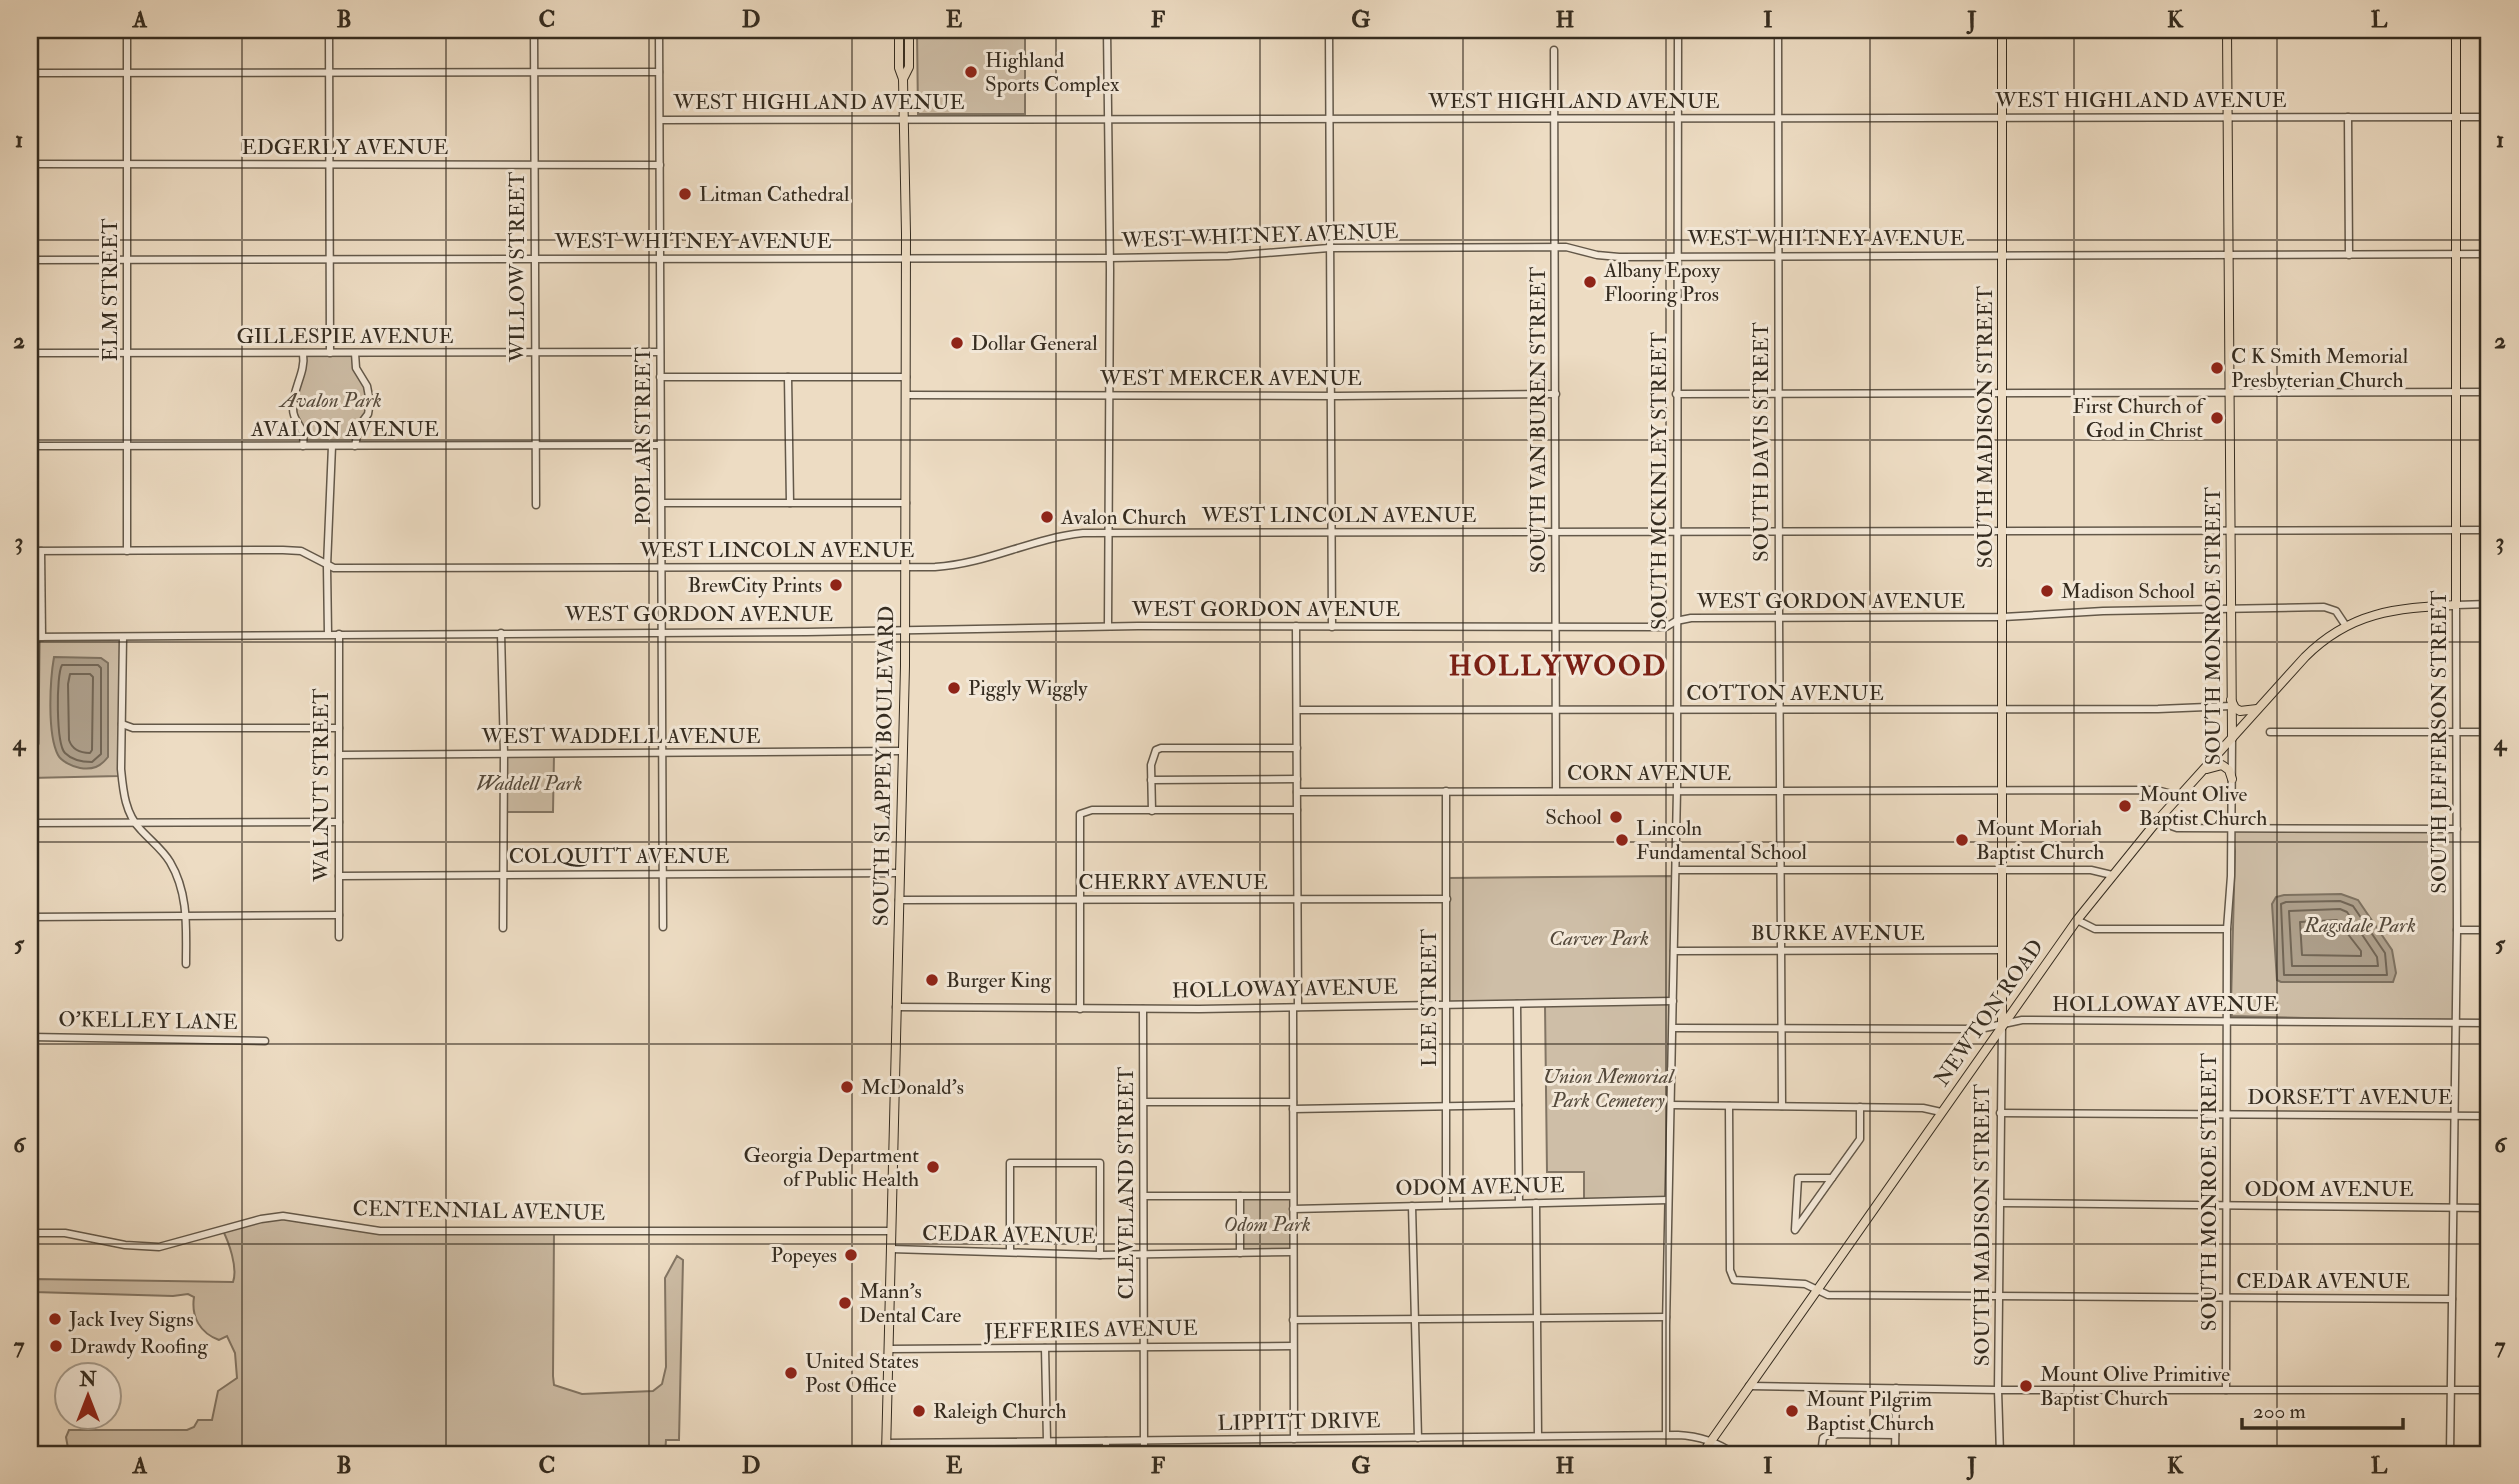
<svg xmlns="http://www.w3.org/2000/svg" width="2519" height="1484" viewBox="0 0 2519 1484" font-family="'IM FELL Double Pica',serif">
<rect width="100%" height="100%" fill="#eddcc3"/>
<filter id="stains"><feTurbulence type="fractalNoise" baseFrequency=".00286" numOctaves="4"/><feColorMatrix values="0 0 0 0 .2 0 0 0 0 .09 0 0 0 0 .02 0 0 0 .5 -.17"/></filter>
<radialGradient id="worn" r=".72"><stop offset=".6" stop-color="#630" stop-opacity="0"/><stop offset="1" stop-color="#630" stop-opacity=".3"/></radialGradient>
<g fill="#cebea7" stroke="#827564" stroke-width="2">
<polygon points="917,30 1025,30 1025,114 918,114"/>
<path d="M354 353 368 395 365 418 355 446H304C292 404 294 395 304 354Z"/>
<polygon points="122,638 119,776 30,778 38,639"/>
<polygon points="504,754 554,755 553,812 504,812"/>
<polygon points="2232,829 2457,830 2455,1022 2232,1016 2231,1004 2235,851"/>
<polygon points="1674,876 1672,999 1448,1002 1448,878"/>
<polygon points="1672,1003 1667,1199 1584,1200 1584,1172 1547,1172 1545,1005"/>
<polygon points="1240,1197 1293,1197 1293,1252 1241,1252"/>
<path d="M272 1217 365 1230 554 1231 553 1376 554 1385 582 1394 653 1391 662 1384 666 1367 665 1278 677 1256 683 1260 679 1440H666L665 1454H69L66 1437 69 1430H187L194 1427 198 1420H212L218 1391 237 1378 235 1353 227 1336 219 1340C200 1333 191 1317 194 1297L188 1294 173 1296 34 1292V1279L233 1282C238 1268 229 1242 222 1229Z"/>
</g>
<g fill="#aea08c" stroke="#7e7261" stroke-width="2">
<path d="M54 657 101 658 108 663V757C100 767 93 770 80 768 73 767 61 761 58 755 47 734 50 680 54 657Z"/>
<polygon points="2341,894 2358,900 2392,950 2396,973 2393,982 2281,982 2277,980 2272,904 2276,897 2284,895"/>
</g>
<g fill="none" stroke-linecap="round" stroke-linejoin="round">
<g stroke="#726656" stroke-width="2">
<path d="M62 665H98L101 668V754L92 762C83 762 72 760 65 753 56 744 56 675 62 665Z"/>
<path d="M70 674H90L93 677 92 750 90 753C80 753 72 749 69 740L68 684Z"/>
<polygon points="2340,901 2353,906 2385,953 2387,975 2284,975 2281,904 2286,902"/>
<polygon points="2340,909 2347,912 2377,957 2378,966 2292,966 2289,911"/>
<polygon points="2337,920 2361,951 2361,956 2302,955 2300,922"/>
</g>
<g stroke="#635849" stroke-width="9">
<g id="minor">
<polyline points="127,30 127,551"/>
<polyline points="329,30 330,353"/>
<polyline points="534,30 536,505"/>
<path d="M659 30C660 329 662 628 663 927"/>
<polyline points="1107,30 1110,270 1108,626"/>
<polyline points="1329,30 1332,627"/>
<polyline points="1778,30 1779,618 1782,1106"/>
<polyline points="1554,50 1556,791"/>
<polyline points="30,73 659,72"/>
<polyline points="2348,117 2349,255"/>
<polyline points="660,120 2489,117"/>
<polyline points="30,164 660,165"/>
<polyline points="30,260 1110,258 1228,256 1329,248 1566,247 1597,255 1619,257 2489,254"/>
<polyline points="30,353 660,352"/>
<path d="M303 353C306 374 292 388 293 409 293 424 306 424 303 446"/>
<polyline points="355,353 356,368 367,386 370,402 368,414 359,426 355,446"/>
<polyline points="660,377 906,377"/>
<polyline points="788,377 790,503"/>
<polyline points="1676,394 2489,392"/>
<polyline points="906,395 1338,396 1556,394"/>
<polyline points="30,446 660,445"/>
<polyline points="662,503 906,503"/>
<path d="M30 551 283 550 301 551 334 568 935 567C987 564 1032 538 1083 533L2489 530"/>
<polyline points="41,551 42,637"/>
<polyline points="1296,626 1298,1007"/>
<polyline points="501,633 504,754 503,928"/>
<polyline points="328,634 327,566 332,446"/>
<polyline points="339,634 339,937"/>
<polyline points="30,637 807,632 1138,626 1666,627 1676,621 1691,618 2003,617 2103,611 2324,607 2336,611 2346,626"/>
<path d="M123 637 121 769C123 790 125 814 141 830 151 841 163 850 170 862 189 894 186 929 186 964"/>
<polyline points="1297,710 2158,709 2231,706"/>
<polyline points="122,724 133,728 339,728"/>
<polyline points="2270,732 2489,732"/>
<polyline points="339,755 902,751"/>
<polyline points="30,762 35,743 36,637"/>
<polyline points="1151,780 1297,779"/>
<polyline points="1297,792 2157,790 2179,796"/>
<polyline points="1152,811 1151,765 1156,750 1161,748 1297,748"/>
<polyline points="2157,821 2177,828 2457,829"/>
<polyline points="30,823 339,822"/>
<polyline points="1676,870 2091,870 2112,875"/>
<polyline points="339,876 899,873"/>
<polyline points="899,900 1447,899"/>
<polyline points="30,917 339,915"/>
<polyline points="2077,920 2095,929 2227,929"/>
<polyline points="2457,930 2489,930"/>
<polyline points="1674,951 2002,950"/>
<polyline points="1517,1004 1519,1203"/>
<polyline points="896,1007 1199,1009 1673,1001"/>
<polyline points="1293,1008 1294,1439"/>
<polyline points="1080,1009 1080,814 1092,810 1297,810"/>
<polyline points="1143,1009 1144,1454"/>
<polyline points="1673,1028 1980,1029 2022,1020 2489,1023"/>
<polyline points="30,1037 265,1041"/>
<polyline points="1144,1102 1293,1102"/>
<polyline points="1671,1105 1923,1108 1941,1112"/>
<polyline points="1729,1106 1730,1270 1734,1280 1805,1284 1828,1295 2452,1299"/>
<polyline points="1293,1109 1518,1105"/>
<polyline points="2000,1113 2489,1116"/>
<polygon points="1798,1178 1832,1178 1795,1230"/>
<polyline points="1832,1178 1860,1139 1860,1107"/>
<polyline points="1145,1196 1293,1196"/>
<polyline points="1240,1196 1240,1253"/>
<polyline points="1536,1203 1538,1436"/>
<polyline points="2000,1203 2489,1208"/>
<polyline points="1446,1205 1446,791"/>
<polyline points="1412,1206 1418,1438"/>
<polyline points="1293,1209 1668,1200"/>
<polyline points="30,1233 65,1233 125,1245 159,1247 261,1219 283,1216 380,1231 891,1231"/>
<polyline points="891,1249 1099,1255 1293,1252"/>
<polyline points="1010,1252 1010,1163 1100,1163 1100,1255"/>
<polyline points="1293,1320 1666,1317"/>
<polyline points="1045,1348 1047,1441"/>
<polyline points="889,1349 1293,1346"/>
<polyline points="1749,1386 1998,1390 2489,1390"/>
<polyline points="2226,1390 2227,929 2231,876 2232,738"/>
<polyline points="1666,1435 1666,1326 1677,790 1678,30"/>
<polyline points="1106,1441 1106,1454"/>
<path d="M886 1443 1678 1435C1699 1436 1716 1441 1734 1454"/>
<polyline points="1821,1454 1823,1438 1829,1434 1895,1435"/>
<polyline points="1895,1454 1896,1388"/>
<polyline points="2000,1454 1998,1390 2002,1026"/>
<polyline points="2450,1454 2457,930 2456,605 2489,604"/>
</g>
</g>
<g stroke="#352c20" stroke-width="10">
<g id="major">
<polyline points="2002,30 2002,1024"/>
<polyline points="2227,30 2232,738"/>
<polyline points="903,79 909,67 909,30"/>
<polyline points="2231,700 2235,708 2240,711 2257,709"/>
<polyline points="2207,769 2222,765 2229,770 2232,779"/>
<polyline points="886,1454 905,666 906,234 903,79 899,68 899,30"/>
<path d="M1702 1454 2077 920 2157 821 2305 657C2350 612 2395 608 2456 605V30"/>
</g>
</g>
<use href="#minor" stroke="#f3e8d8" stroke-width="6"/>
<use href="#major" stroke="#eddcc3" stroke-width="8"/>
</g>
<path fill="none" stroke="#352c20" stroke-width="2" stroke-opacity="0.55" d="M242 30V1454M446 30V1454M649 30V1454M852 30V1454M1056 30V1454M1260 30V1454M1463 30V1454M1666 30V1454M1870 30V1454M2074 30V1454M2277 30V1454M30 240H2489M30 440H2489M30 642H2489M30 842H2489M30 1044H2489M30 1244H2489"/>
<g fill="#8f2418" stroke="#f3e8d8" stroke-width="2.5">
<circle cx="971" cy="72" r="7"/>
<circle cx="685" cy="194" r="7"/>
<circle cx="1590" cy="282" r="7"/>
<circle cx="957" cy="343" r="7"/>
<circle cx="2217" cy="368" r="7"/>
<circle cx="2217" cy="418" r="7"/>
<circle cx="1047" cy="517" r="7"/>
<circle cx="836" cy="585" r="7"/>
<circle cx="2047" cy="591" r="7"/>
<circle cx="954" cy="688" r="7"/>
<circle cx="2125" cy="806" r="7"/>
<circle cx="1616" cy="817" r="7"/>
<circle cx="1622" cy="840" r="7"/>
<circle cx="1962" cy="840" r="7"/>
<circle cx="932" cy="980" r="7"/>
<circle cx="847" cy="1087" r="7"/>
<circle cx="933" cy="1167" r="7"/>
<circle cx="851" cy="1255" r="7"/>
<circle cx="845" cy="1303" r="7"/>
<circle cx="55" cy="1319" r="7"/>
<circle cx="56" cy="1346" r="7"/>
<circle cx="791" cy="1373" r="7"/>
<circle cx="2026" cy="1386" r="7"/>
<circle cx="919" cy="1411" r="7"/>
<circle cx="1792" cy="1411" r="7"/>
</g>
<g text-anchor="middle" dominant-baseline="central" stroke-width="6" stroke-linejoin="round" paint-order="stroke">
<g font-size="21" fill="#352c20" stroke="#f3e8d8" text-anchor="start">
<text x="985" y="60">Highland<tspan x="985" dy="24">Sports Complex</tspan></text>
<text x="699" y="194">Litman Cathedral</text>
<text x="1604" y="270">Albany Epoxy<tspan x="1604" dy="24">Flooring Pros</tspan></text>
<text x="971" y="343">Dollar General</text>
<text x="2231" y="356">C K Smith Memorial<tspan x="2231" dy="24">Presbyterian Church</tspan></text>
<text x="2203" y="406" text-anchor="end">First Church of<tspan x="2203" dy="24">God in Christ</tspan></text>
<text x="1061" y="517">Avalon Church</text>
<text x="822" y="585" text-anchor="end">BrewCity Prints</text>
<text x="2061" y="591">Madison School</text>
<text x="968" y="688">Piggly Wiggly</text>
<text x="2139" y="794">Mount Olive<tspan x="2139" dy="24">Baptist Church</tspan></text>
<text x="1602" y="817" text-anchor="end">School</text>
<text x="1636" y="828">Lincoln<tspan x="1636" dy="24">Fundamental School</tspan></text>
<text x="1976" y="828">Mount Moriah<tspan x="1976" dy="24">Baptist Church</tspan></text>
<text x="946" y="980">Burger King</text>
<text x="861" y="1087">McDonald's</text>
<text x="919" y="1155" text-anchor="end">Georgia Department<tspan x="919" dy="24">of Public Health</tspan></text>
<text x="837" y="1255" text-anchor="end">Popeyes</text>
<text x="859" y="1291">Mann's<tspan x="859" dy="24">Dental Care</tspan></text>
<text x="69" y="1319">Jack Ivey Signs</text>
<text x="70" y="1346">Drawdy Roofing</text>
<text x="805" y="1361">United States<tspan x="805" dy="24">Post Office</tspan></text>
<text x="2040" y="1374">Mount Olive Primitive<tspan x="2040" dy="24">Baptist Church</tspan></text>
<text x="1806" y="1399">Mount Pilgrim<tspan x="1806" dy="24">Baptist Church</tspan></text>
<text x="933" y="1411">Raleigh Church</text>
</g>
<g font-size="21" fill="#352c20" stroke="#f3e8d8">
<text x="2141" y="100">WEST HIGHLAND AVENUE</text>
<text x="1574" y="101">WEST HIGHLAND AVENUE</text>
<text x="819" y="102">WEST HIGHLAND AVENUE</text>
<text x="345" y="147">EDGERLY AVENUE</text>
<text transform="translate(1260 236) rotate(-2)">WEST WHITNEY AVENUE</text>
<text x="1826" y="238">WEST WHITNEY AVENUE</text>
<text x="693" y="241">WEST WHITNEY AVENUE</text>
<text transform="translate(517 267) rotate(-90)">WILLOW STREET</text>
<text transform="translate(110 290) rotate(-90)">ELM STREET</text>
<text x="345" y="336">GILLESPIE AVENUE</text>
<text x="1231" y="378">WEST MERCER AVENUE</text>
<text transform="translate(1538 420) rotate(-90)">SOUTH VAN BUREN STREET</text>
<text transform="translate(1985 427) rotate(-90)">SOUTH MADISON STREET</text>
<text x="345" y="429">AVALON AVENUE</text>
<text transform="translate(643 436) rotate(-90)">POPLAR STREET</text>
<text transform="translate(1761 442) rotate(-90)">SOUTH DAVIS STREET</text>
<text transform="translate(1659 481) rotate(-90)">SOUTH MCKINLEY STREET</text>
<text x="1339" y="515">WEST LINCOLN AVENUE</text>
<text x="777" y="550">WEST LINCOLN AVENUE</text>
<text x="1831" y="601">WEST GORDON AVENUE</text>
<text x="1266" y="609">WEST GORDON AVENUE</text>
<text x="699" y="614">WEST GORDON AVENUE</text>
<text transform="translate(2213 626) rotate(-90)">SOUTH MONROE STREET</text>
<text x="1785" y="693">COTTON AVENUE</text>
<text x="621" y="736">WEST WADDELL AVENUE</text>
<text transform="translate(2439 742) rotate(-90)">SOUTH JEFFERSON STREET</text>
<text transform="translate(884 766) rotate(-89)">SOUTH SLAPPEY BOULEVARD</text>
<text x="1649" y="773">CORN AVENUE</text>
<text transform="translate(321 785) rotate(-90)">WALNUT STREET</text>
<text x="619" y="856">COLQUITT AVENUE</text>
<text x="1173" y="882">CHERRY AVENUE</text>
<text x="1838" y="933">BURKE AVENUE</text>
<text transform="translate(1285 989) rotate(-1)">HOLLOWAY AVENUE</text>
<text transform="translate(1429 998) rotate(-90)">LEE STREET</text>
<text x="2165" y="1004">HOLLOWAY AVENUE</text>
<text transform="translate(1989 1013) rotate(-55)">NEWTON ROAD</text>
<text transform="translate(148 1021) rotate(1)">O'KELLEY LANE</text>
<text x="2350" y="1097">DORSETT AVENUE</text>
<text transform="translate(1126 1183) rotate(-90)">CLEVELAND STREET</text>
<text transform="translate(1480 1187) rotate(-1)">ODOM AVENUE</text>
<text x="2329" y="1189">ODOM AVENUE</text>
<text transform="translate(2209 1192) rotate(-90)">SOUTH MONROE STREET</text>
<text transform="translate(479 1211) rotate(1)">CENTENNIAL AVENUE</text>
<text transform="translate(1982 1225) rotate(-90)">SOUTH MADISON STREET</text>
<text transform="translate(1009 1235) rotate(1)">CEDAR AVENUE</text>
<text x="2323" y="1281">CEDAR AVENUE</text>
<text transform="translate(1091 1330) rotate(-1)">JEFFERIES AVENUE</text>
<text transform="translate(1299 1422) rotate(-1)">LIPPITT DRIVE</text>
</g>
<g font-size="21" font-style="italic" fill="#54493b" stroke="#f3e8d8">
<text x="331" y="400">Avalon Park</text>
<text x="529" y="783">Waddell Park</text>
<text x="2360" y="925">Ragsdale Park</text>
<text x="1599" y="938">Carver Park</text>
<text x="1608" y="1076">Union Memorial<tspan x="1608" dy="24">Park Cemetery</tspan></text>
<text x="1267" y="1224">Odom Park</text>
</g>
<g font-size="28" font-weight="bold" letter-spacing="2" fill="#7a1f14" stroke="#f3e8d8">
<text x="1558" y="666">HOLLYWOOD</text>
</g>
</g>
<rect width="2519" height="1484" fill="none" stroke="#eddcc3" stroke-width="77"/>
<g transform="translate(88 1396)"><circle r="33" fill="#f3e8d8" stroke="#a79d8e" stroke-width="2"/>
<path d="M0-5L12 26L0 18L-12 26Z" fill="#8f2418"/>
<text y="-10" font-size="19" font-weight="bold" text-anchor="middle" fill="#352c20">N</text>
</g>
<path d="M2242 1418v10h161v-10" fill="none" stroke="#352c20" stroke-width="3.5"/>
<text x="2253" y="1418" font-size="21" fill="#352c20" stroke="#f3e8d8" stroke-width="5" paint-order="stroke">200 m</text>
<rect x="38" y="38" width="2442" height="1408" fill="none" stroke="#352c20" stroke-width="2.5"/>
<g font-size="23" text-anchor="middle" font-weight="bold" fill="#352c20">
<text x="140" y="27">A</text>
<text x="344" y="27">B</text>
<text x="547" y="27">C</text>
<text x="751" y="27">D</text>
<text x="954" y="27">E</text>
<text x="1158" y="27">F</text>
<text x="1361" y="27">G</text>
<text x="1565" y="27">H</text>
<text x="1768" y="27">I</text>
<text x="1972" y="27">J</text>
<text x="2175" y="27">K</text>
<text x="2379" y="27">L</text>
<text x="19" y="147">1</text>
<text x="2500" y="147">1</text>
<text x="19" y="348">2</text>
<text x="2500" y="348">2</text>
<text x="19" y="549">3</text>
<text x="2500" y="549">3</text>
<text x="19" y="750">4</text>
<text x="2500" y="750">4</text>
<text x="19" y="951">5</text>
<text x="2500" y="951">5</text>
<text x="19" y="1152">6</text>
<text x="2500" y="1152">6</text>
<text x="19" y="1353">7</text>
<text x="2500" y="1353">7</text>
<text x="140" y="1473">A</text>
<text x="344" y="1473">B</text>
<text x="547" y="1473">C</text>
<text x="751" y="1473">D</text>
<text x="954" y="1473">E</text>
<text x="1158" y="1473">F</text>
<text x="1361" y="1473">G</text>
<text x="1565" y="1473">H</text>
<text x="1768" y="1473">I</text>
<text x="1972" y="1473">J</text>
<text x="2175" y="1473">K</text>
<text x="2379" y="1473">L</text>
</g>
<rect width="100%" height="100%" filter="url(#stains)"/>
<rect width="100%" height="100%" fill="url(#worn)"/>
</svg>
